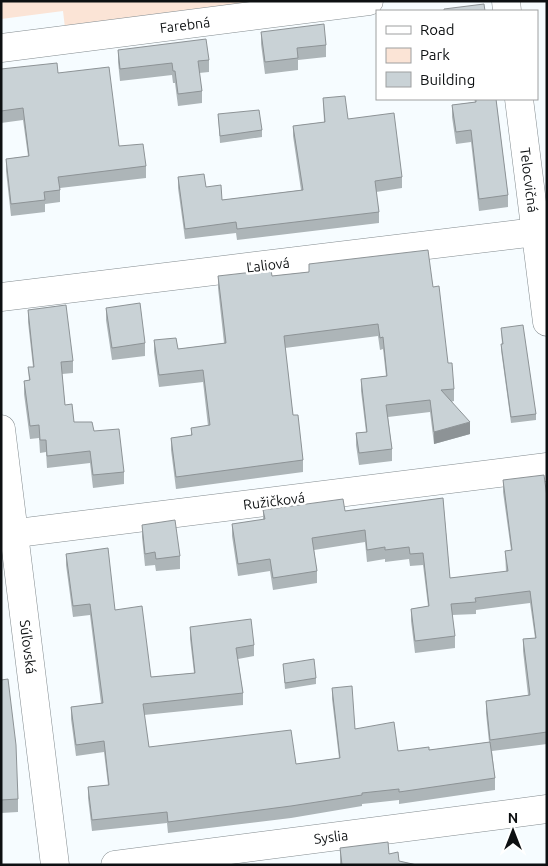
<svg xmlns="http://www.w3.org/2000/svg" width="548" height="866" viewBox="0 0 548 866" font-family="Ubuntu,sans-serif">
<rect width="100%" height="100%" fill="#f6fcff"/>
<polygon fill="#fbe4d6" points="1,1 287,1 65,28 63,11 1,19"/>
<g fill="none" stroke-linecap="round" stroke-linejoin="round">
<g stroke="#838b8f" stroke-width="29">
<g id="minor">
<polyline points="506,1 507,11"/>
<polyline points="1,48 369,1"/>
<polyline points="519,99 547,322"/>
<polyline points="1,297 535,232"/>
<polyline points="1,429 55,865"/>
<polyline points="1,535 547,467"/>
<polyline points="115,865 547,809"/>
</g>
</g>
<use href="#minor" stroke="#fff" stroke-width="28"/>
</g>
<g fill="#adb5b8">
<polygon points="261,32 326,45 326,57 298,60 298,70 265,74 261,44"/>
<polygon points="118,50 209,60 209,72 199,73 202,91 202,103 178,106 175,83 173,83 172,75 120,81 118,62"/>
<polygon points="1,69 58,73 119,146 146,166 146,178 60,188 60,202 45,204 45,212 11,216 6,171 6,159 28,156 23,120 1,123"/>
<polygon points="323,98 348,119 402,177 402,188 376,192 379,212 379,223 237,240 236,233 185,239 178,188 178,177 206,187 222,200 301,190 293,136 293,126 324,122"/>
<polygon points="474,99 496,99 508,195 508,207 479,211 471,142 456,144 452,117 452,105 475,102"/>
<polygon points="218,114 262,130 262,137 220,143"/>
<polygon points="309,264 433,287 448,363 454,389 454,401 451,402 470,434 434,444 430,412 388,417 392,449 392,461 359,465 356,445 356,433 366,432 361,391 361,379 386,376 383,349 380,350 378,336 285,348 293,415 303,460 303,472 176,489 171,450 171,438 191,435 191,428 208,426 203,382 159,387 154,352 154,340 178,349 224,343 218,288 218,276 272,276 309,272"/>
<polygon points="106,308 145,343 145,356 112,360 106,320"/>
<polygon points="28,310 73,361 73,373 62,374 65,405 74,422 94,431 124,472 124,484 93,488 90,463 47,468 46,452 40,453 39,438 30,439 24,394 24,381 29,380 28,367 33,367 28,322"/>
<polygon points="501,328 536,414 536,420 511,423 501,350 501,344 502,344"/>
<polygon points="503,480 547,497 547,744 492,751 495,778 495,790 399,804 399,800 362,804 362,806 291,818 168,833 167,823 92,831 88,798 88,787 108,785 104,752 76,756 71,719 71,707 101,703 90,615 73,617 66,565 66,554 115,610 151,677 194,673 190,639 190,627 254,645 254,656 238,659 243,693 243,705 144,715 149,747 296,764 339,758 332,699 332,688 355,729 398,751 429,750 489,742 486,713 486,701 528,695 523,651 523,639 535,638 530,603 476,610 476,614 452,615 455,636 455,648 415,653 411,621 411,609 428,606 423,565 410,566 409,559 385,562 385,559 367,562 365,542 314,550 317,571 317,583 273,590 270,571 238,576 232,536 232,524 263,520 263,510 345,511 443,498 450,578 506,572 505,551 511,550 503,492"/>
<polygon points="142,525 180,556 180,569 156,571 155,565 145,566 142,537"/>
<polygon points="283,664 316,678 316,684 285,689"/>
<polygon points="1,680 18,799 18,812 1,813"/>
<polygon points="340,848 389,854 399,861 418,865 340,865"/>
</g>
<polygon fill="#8d9396" points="470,422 470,434 434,444 434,432"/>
<g fill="#c9d2d6" stroke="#8d9396">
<polygon points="484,4 485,11 444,11 444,9"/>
<polygon points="324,24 326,45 297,48 298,58 265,62 261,32"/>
<polygon points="206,39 209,60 198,61 202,91 178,94 175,71 173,71 172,63 120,69 118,50"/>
<polygon points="57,63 58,73 109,67 119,146 143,144 146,166 58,177 60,190 44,192 45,200 11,204 6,159 29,156 23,108 1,111 1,69"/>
<polygon points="345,96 348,119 394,113 402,177 375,181 379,212 237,229 236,222 185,229 178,177 204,174 206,187 221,185 222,200 303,190 293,126 325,122 323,98"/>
<polygon points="476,99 496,99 508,195 479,199 471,130 456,132 452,105 476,102"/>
<polygon points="259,110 262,130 220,136 218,114"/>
<polygon points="428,250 433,287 439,286 448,363 452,363 454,389 441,390 470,422 434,432 430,400 386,405 392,449 359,453 356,433 367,432 361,379 387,376 383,337 380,338 378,324 284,336 293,415 298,415 303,460 176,477 171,438 192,435 191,428 210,425 203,370 159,375 154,340 176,338 178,349 226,343 218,276 271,270 272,276 309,272 309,264"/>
<polygon points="140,303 145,343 112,348 106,308"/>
<polygon points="66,305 73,361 61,362 65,405 72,404 74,422 92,422 94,431 119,429 124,472 93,475 90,451 47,456 46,440 40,440 39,425 30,426 24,381 30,380 28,367 34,367 28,310"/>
<polygon points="523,325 536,414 511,417 501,344 503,344 501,328"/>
<polygon points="544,475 547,497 547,732 490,740 486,701 530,695 523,639 536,638 530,591 475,598 476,602 451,604 455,636 415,641 411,609 429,606 423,553 410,554 409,547 385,550 385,547 367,550 365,530 312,538 317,571 273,578 270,559 238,564 232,524 265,519 263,510 343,499 345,511 443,498 450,578 508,571 505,551 512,550 503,480"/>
<polygon points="175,520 180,556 156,559 155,552 145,554 142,525"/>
<polygon points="108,548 115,610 142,606 151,677 195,673 190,627 251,619 254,645 236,648 243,693 143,704 149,747 291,730 296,764 340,758 332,688 352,686 355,729 394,722 398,751 429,747 429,750 490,742 495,778 399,792 399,789 362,793 362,795 291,806 168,822 167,812 92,820 88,787 109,785 104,741 76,745 71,707 103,703 90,604 73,606 66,554"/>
<polygon points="314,659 316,678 285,683 283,664"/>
<polygon points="8,679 16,745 18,799 1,800 1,680"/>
<polygon points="388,842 389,854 398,852 399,861 417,865 342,865 340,848"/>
</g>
<g text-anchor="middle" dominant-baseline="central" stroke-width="5" stroke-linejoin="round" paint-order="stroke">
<g font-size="14" fill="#0d1012" stroke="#fff">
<text transform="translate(185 25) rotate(-7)">Farebná</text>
<text transform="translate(529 180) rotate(83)">Telocvičná</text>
<text transform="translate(268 265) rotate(-7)">Ľaliová</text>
<text transform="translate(274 501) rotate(-7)">Ružičková</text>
<text transform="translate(28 647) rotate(83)">Súľovská</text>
<text transform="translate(331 837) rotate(-7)">Syslia</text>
</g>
</g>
<rect width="548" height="866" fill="none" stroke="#0d1012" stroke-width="5"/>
<rect x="376" y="10" width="162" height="90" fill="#ffffff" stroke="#9e9fa0"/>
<rect x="386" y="26" width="25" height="8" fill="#ffffff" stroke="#9e9fa0"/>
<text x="420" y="35" font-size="15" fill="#0d1012">Road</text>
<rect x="386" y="48" width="25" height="15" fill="#fbe4d6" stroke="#9e9fa0"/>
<text x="420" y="60" font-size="15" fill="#0d1012">Park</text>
<rect x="386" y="72" width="25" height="15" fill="#c9d2d6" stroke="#9e9fa0"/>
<text x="420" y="85" font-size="15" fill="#0d1012">Building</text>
<g transform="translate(513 831)" stroke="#ffffff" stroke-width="4" paint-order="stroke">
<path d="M0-4L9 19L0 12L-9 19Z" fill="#0d1012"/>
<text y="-8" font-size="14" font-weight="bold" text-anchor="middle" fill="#0d1012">N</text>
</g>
</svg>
